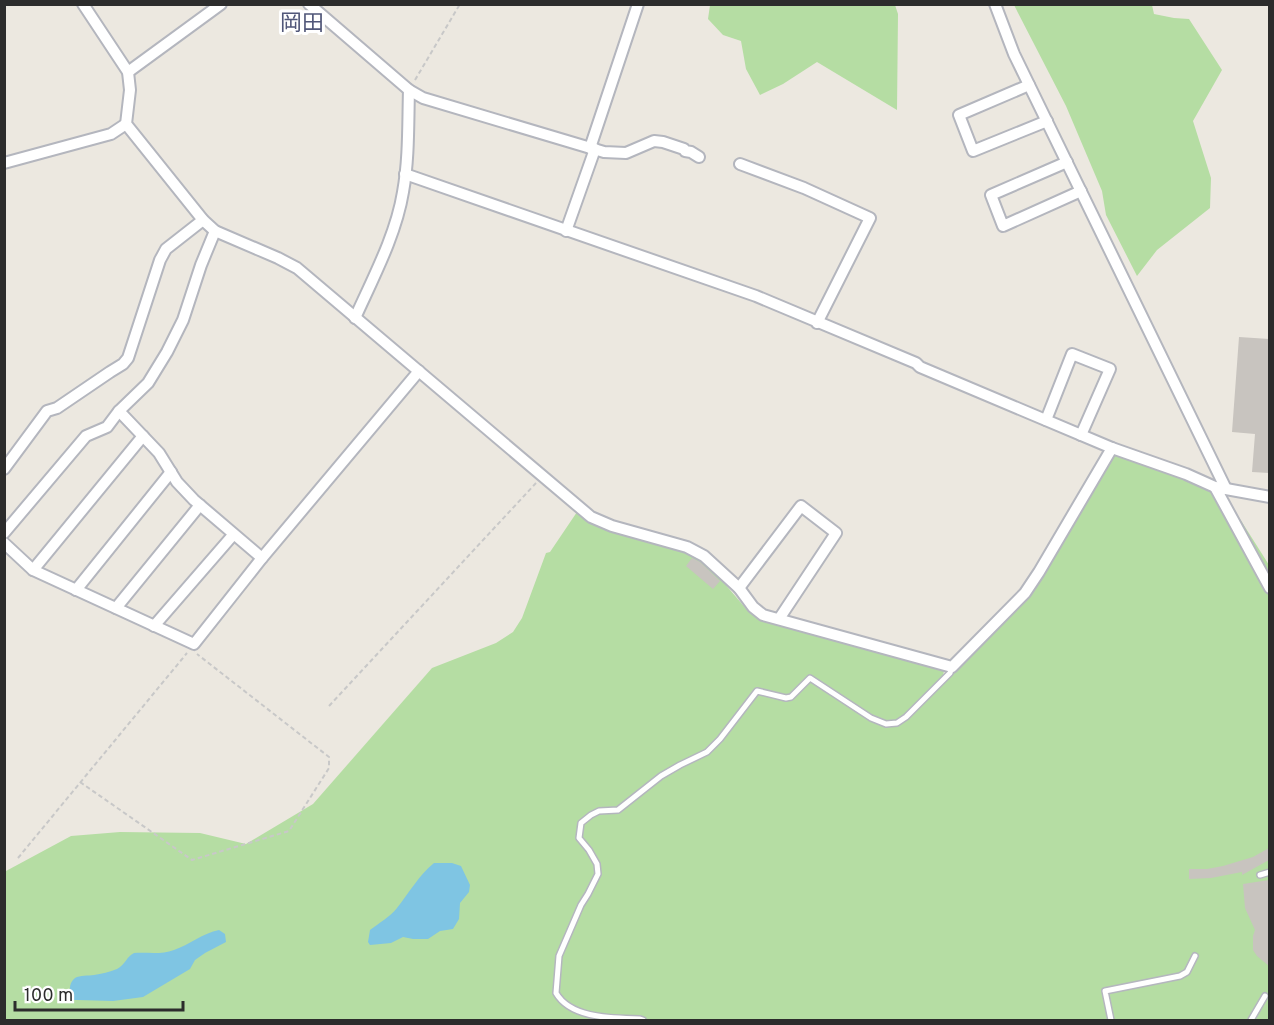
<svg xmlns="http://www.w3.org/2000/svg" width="1274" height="1025" viewBox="0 0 1274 1025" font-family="Overpass,'Noto Sans JP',sans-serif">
<rect width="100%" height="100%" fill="#ece8e0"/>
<g fill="#b5dda3">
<polygon points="710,5 895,5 898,14 897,110 817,62 783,84 760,95 746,69 741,41 723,35 708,19"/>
<polygon points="1014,5 1152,5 1154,14 1174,18 1189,19 1222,70 1193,121 1211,178 1210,208 1157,250 1137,276 1106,215 1102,191 1066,106"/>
<polygon points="1114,455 1118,455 1206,487 1228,500 1269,565 1269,1020 5,1020 4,873 6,871 71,836 120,832 200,833 246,844 313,804 432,668 496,643 513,632 522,618 546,553 550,552 577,512 667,539 707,563 748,611 756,617 942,669 944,671 943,676 932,688 936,691 1035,590 1110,458"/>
</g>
<g fill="#7fc5e3">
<path d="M434 863H452L461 866 470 885 469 892 460 903 459 919 453 929 440 931 428 939H413L403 937 391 943 370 945 368 942 370 930C379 923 390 917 397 908 409 893 419 875 434 863Z"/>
<path d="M219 930 225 934 226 942 205 953 195 960 190 969 143 997 113 1001 77 1000H73C69 994 68 983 75 978 80 975 88 976 94 975 101 974 110 972 117 969 125 965 127 956 134 953 147 952 161 955 174 950 189 945 203 933 219 930Z"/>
</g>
<g fill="#c8c4bf">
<polygon points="1239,337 1269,339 1269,473 1252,472 1255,434 1232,432"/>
<polygon points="692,558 700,562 720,581 713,589 686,566"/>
<polygon points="1269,848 1269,860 1242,875 1242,872 1211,878 1189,879 1189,869 1207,869 1223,866 1253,857"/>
<polygon points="1269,880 1269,966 1257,956 1253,950 1253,936 1255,930 1245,908 1243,884"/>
</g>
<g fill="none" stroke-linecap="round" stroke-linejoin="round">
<g stroke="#b4b6be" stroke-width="8">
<g id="lane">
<polyline points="1260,875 1270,872"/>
<path d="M643 1020 640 1019C613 1018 571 1019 556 993L559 956 581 905 588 894 598 874 597 864 589 850 579 838 581 823 591 815 599 811 618 810 661 776 680 765 707 752 720 739 757 691 786 698 791 697 810 678 871 718 886 724 897 723 906 717 950 673 952 667"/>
<polyline points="1111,1020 1105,991 1180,976 1187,972 1195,956"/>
<polyline points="1251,1020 1265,996"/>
</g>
</g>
<g stroke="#b4b6be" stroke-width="14">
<g id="street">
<polyline points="83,4 128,72 130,90 126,124 203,220 215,231 278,258 297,268 591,517 612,526 687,547 704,556 739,588 753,607 763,615 952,667 1025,593 1039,572 1112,448"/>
<polyline points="309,4 409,90 423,98 604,152 626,153 654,141 663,142 684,149 685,151 691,152 699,157"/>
<polyline points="995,4 1014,54 1226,489"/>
<polyline points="128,72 221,4"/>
<polyline points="1029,85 959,115 973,151 1047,121"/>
<polyline points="590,148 638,4"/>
<polyline points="1067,162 991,195 1003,226 1081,191"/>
<polyline points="4,163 111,134 126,124"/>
<polyline points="740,164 804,188 870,218 817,323"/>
<polyline points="405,174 756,296 916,363 920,367 1112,448 1186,474 1215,487 1270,497"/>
<polyline points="566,231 595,149"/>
<path d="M355 318C373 278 396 235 403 192 409 159 408 124 409 90"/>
<polyline points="119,411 159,453 177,482 194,500 262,558"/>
<polyline points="1046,420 1072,354 1110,369 1081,435"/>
<polyline points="4,469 47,411 57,408 110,372 123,364 128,358 160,260 166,249 203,220"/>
<polyline points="1215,487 1270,588"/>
<polyline points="4,533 86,436 107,427 119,411 148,383 167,352 183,320 201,265 215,231"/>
<polyline points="4,543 33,570 194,644 262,558 419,371"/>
<polyline points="33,570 143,436"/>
<polyline points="739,588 801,506 836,533 779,619"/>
<polyline points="76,590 171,472"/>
<polyline points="116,608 200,505"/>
<polyline points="154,626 233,535"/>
</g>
</g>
<g stroke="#c8c8c8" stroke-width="2" stroke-dasharray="4.5 3" stroke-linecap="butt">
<polyline points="415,80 460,4"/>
<polyline points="329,706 536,483"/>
<polyline points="80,782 192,860 289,831 329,768 329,757 197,654"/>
<polyline points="18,858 187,653"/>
</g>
<use href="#lane" stroke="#fff" stroke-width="5"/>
<use href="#street" stroke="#fff" stroke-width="10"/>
</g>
<g text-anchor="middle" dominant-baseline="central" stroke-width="6" stroke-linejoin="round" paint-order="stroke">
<g font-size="22" fill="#515779" stroke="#fff">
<text x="302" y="24">岡田</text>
</g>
</g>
<rect width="1274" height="1025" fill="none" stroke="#2c2c2c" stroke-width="12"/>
<path d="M15 1001v9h168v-9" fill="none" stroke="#2c2c2c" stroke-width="3"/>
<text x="24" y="1001" font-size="18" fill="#2c2c2c" stroke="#ffffff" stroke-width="4.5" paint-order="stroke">100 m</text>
</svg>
